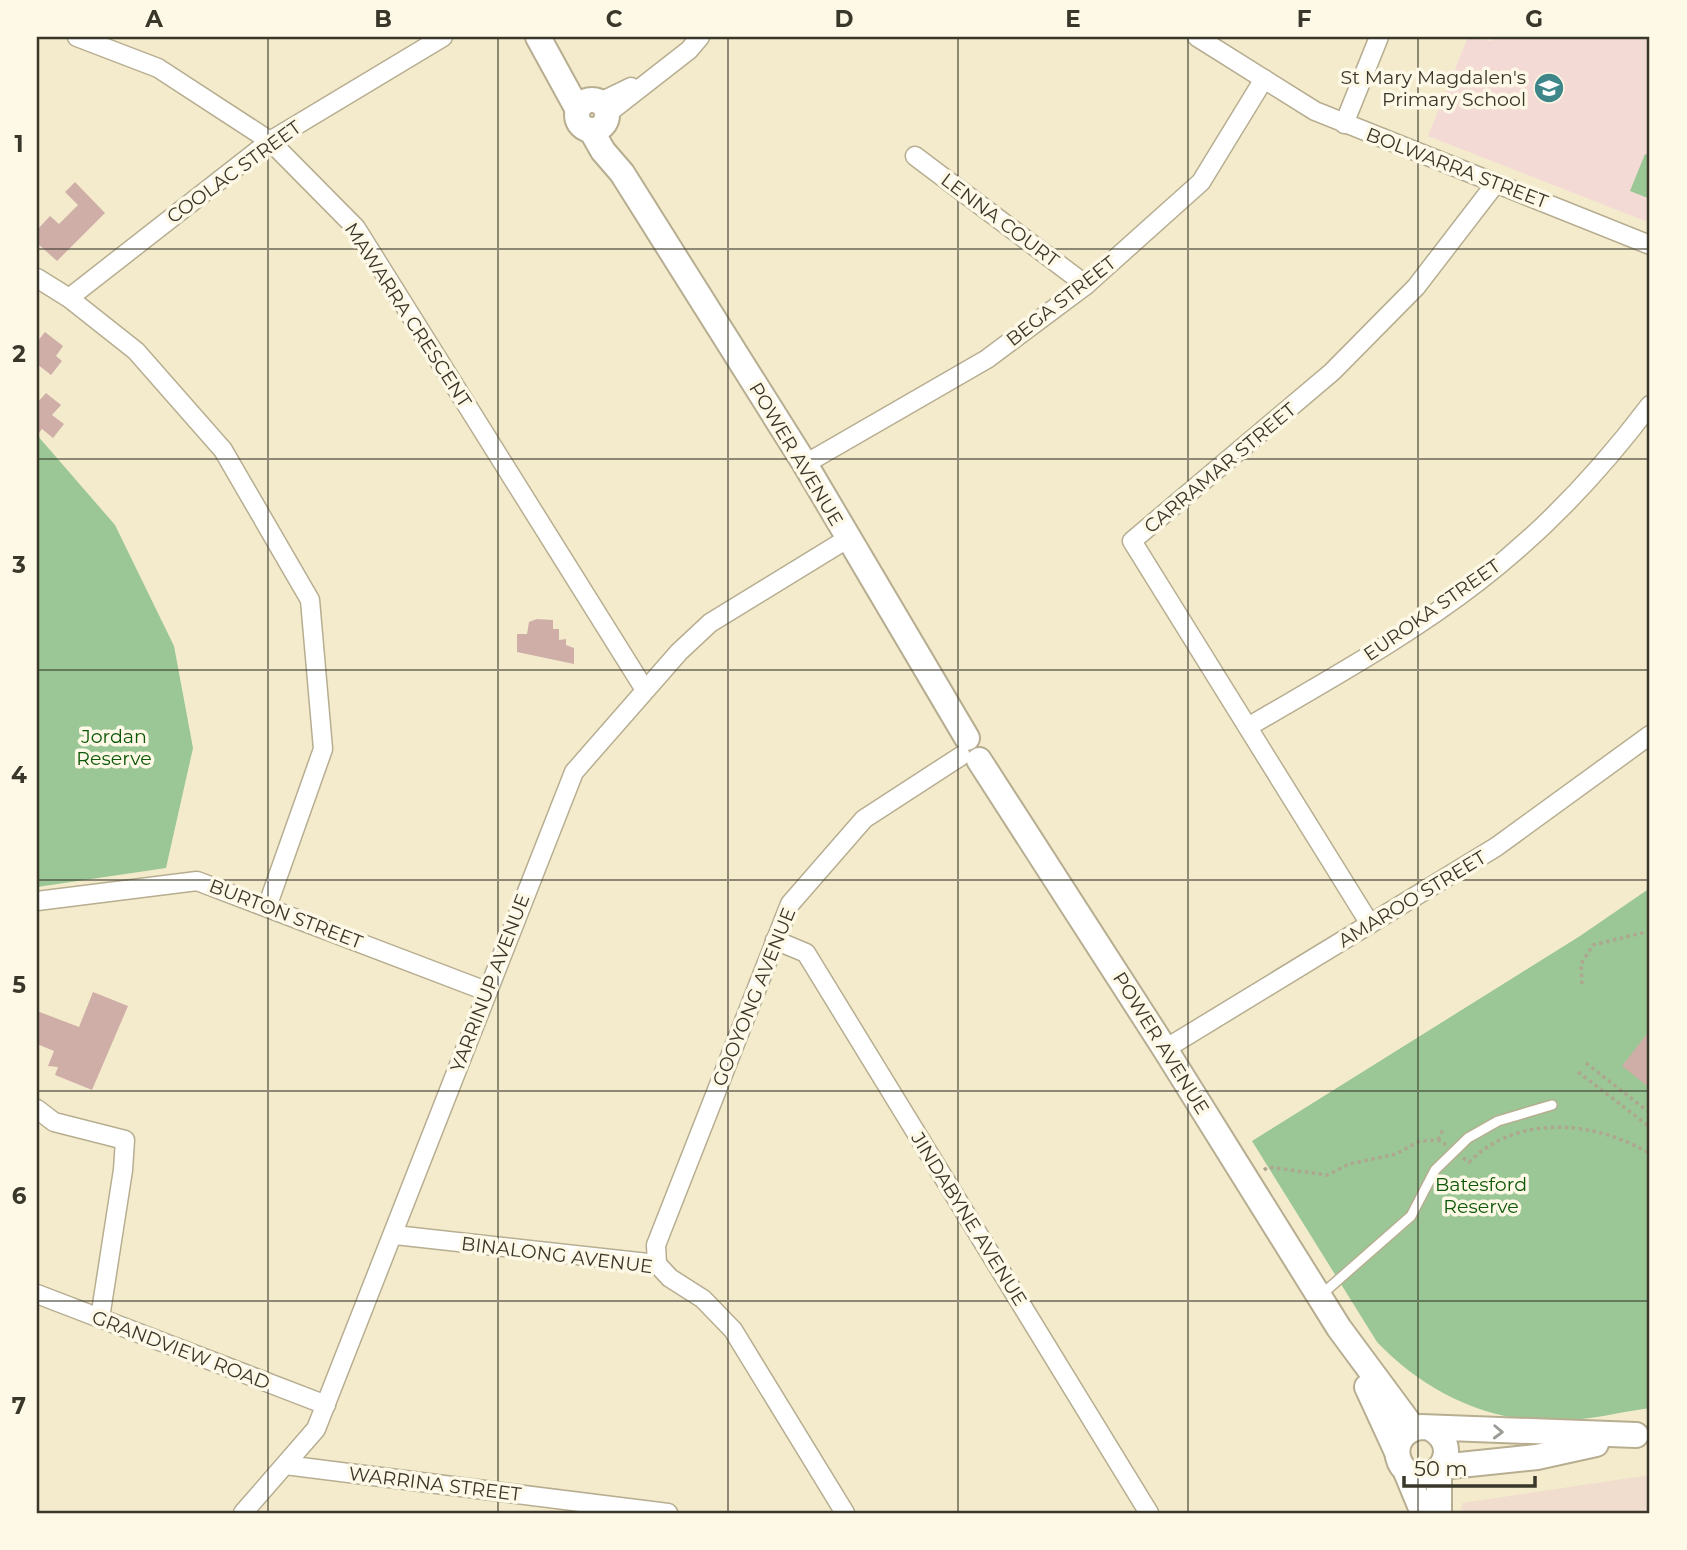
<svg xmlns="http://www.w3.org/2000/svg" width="1687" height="1550" viewBox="0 0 1687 1550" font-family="Montserrat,sans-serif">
<rect width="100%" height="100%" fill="#f4ebcd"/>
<polygon fill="#f0ddcd" points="1650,1475 1650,1513 1461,1513 1462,1503"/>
<polygon fill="#f4dad5" points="1468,37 1492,41 1494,37 1650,37 1650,223 1428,136"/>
<g fill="#9ac795">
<polygon points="1645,154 1650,156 1650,199 1630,191"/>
<polygon points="37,435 115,525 174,646 193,748 166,868 37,887"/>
<path d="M1650 888V1408C1621 1412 1589 1420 1559 1421 1488 1423 1425 1392 1377 1342L1252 1141 1580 936Z"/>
</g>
<g fill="#d0aea8">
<polygon points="75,182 105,213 57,261 37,243 37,230 50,216 59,224 78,205 65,192"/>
<polygon points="45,332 63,346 56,356 62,361 51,375 37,364 37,342"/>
<polygon points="46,393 61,405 52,415 64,424 53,438 42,429 37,435 37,403"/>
<polygon points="537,619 553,620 553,629 559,629 559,640 566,639 566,645 574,648 574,664 517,652 517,634 527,634 529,622"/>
<polygon points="93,992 128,1006 92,1090 55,1075 58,1067 48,1066 54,1051 37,1044 37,1011 79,1027"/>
<polygon points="1650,1030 1650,1088 1622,1066"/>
</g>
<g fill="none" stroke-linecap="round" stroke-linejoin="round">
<g stroke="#b7ae91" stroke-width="12">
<polyline id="lane" points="1321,1295 1411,1216 1435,1170 1468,1138 1498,1121 1552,1105"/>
</g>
<g stroke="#b7ae91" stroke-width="21">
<g id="street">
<polyline points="77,37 158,68 270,141 356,228 645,690"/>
<polyline points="1197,37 1315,111 1650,245"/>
<polyline points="600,102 631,87"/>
<polyline points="607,114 689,50 700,37"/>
<polyline points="1344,124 1379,37"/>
<polyline points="915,156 1086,285"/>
<polyline points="37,278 69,298 136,351 223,450 310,600 323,749 267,907"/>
<polyline points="69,298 270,141 443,37"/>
<polyline points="805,464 987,359 1086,285 1201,182 1264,79"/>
<path d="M1248 727C1326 681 1407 637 1479 581 1544 531 1601 470 1650 405"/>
<polyline points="37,901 197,881 486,991"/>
<polyline points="1370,924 1132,541 1332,372 1416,287 1496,183"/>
<polyline points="775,940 806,953 1149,1513"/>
<polyline points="1165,1049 1496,847 1650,735"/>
<polyline points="37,1109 54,1122 125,1140 123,1170 100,1318"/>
<polyline points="395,1235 657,1264 670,1278 703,1299 733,1330 845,1513"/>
<polyline points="657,1264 656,1245 790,904 864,819 961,756"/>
<polyline points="37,1294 326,1405"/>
<polyline points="285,1465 668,1513"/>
<polyline points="243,1513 316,1429 574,772 679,652 710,623 847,539"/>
</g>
</g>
<g stroke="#b7ae91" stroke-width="28">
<g id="secondary">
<polyline points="538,37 578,110"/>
<circle cx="592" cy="115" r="15"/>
<polyline points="591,130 603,151 622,173 805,464 967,738"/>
<polyline points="979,760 1165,1049 1339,1328 1413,1428"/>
<polyline points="1367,1387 1396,1450"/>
<path d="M1430 1428C1451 1439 1451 1461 1432 1475 1394 1485 1383 1433 1421 1427L1636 1435"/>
<polyline points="1441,1467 1537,1457 1596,1444"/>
<polyline points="1406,1472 1423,1513"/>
<polyline points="1439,1513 1439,1469"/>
</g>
</g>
<g stroke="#aea790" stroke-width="3.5" stroke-dasharray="3.5 3.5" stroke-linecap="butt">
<polyline points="1582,984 1581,964 1593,945 1650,931"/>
<polyline points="1586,1063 1650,1113"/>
<polyline points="1578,1072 1650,1127"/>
<polyline points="1438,1140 1443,1129"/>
<path d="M1463 1158 1469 1162C1517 1114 1595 1120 1650 1154"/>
<polyline points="1264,1170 1268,1167 1328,1175 1349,1164 1396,1154 1420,1141 1438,1140 1446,1145"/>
</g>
<use href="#lane" stroke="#fff" stroke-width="9"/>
<use href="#street" stroke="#fff" stroke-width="18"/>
<use href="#secondary" stroke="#fff" stroke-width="24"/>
</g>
<defs><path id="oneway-chevron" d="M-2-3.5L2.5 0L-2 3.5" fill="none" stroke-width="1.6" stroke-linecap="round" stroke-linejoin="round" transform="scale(1.75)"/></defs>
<use stroke="#9c9a94" href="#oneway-chevron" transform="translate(1498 1432) rotate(2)"/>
<path fill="none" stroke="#39362a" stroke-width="2" stroke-opacity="0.55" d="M268 37V1513M498 37V1513M728 37V1513M958 37V1513M1188 37V1513M1418 37V1513M37 249H1650M37 459H1650M37 670H1650M37 880H1650M37 1091H1650M37 1301H1650"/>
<defs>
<g id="school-disc" transform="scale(1.575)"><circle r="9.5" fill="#3e8689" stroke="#fef8e6"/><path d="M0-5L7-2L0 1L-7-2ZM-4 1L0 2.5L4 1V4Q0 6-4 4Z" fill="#fff"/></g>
</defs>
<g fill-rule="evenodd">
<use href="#school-disc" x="1549" y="88"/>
</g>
<g text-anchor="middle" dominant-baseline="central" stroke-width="7" stroke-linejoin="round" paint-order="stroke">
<g font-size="19" fill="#39362a" stroke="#fef8e6" text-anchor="end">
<text x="1526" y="77">St Mary Magdalen's<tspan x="1526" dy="22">Primary School</tspan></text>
</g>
<g font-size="19" fill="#39362a" stroke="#fef8e6">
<text transform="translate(1457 168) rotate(21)">BOLWARRA STREET</text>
<text transform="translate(234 172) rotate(-36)">COOLAC STREET</text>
<text transform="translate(1000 220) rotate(37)">LENNA COURT</text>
<text transform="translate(1061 301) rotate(-38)">BEGA STREET</text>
<text transform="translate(408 315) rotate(57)">MAWARRA CRESCENT</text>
<text transform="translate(796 454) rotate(59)">POWER AVENUE</text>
<text transform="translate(1220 468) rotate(-40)">CARRAMAR STREET</text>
<text transform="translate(1432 610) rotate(-35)">EUROKA STREET</text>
<text transform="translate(1412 899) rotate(-31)">AMAROO STREET</text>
<text transform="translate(286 914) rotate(21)">BURTON STREET</text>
<text transform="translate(490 983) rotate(-69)">YARRINUP AVENUE</text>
<text transform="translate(754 997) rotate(-68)">GOOYONG AVENUE</text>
<text transform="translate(1161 1043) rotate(58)">POWER AVENUE</text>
<text transform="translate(969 1219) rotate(58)">JINDABYNE AVENUE</text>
<text transform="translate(557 1255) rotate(7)">BINALONG AVENUE</text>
<text transform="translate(181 1350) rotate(21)">GRANDVIEW ROAD</text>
<text transform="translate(435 1484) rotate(7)">WARRINA STREET</text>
</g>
<g font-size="19" fill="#0d5708" stroke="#fef8e6">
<text x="114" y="736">Jordan<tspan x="114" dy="22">Reserve</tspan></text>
<text x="1481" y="1184">Batesford<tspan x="1481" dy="22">Reserve</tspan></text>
</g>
</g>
<rect width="1687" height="1550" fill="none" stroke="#fef8e6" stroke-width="77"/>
<path d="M1404 1476v10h131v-10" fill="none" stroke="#39362a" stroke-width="3.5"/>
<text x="1414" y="1476" font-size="21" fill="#39362a" stroke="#fef8e6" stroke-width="5" paint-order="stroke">50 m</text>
<rect x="38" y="38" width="1610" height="1474" fill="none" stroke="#39362a" stroke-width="2.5"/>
<g font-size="23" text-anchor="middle" font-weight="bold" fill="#39362a">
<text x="154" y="27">A</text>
<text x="383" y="27">B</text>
<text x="614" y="27">C</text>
<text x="844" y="27">D</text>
<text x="1073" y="27">E</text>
<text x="1304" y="27">F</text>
<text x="1534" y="27">G</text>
<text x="19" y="152">1</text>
<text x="19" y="362">2</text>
<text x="19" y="573">3</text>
<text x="19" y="783">4</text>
<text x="19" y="993">5</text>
<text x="19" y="1204">6</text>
<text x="19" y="1414">7</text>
</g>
</svg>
